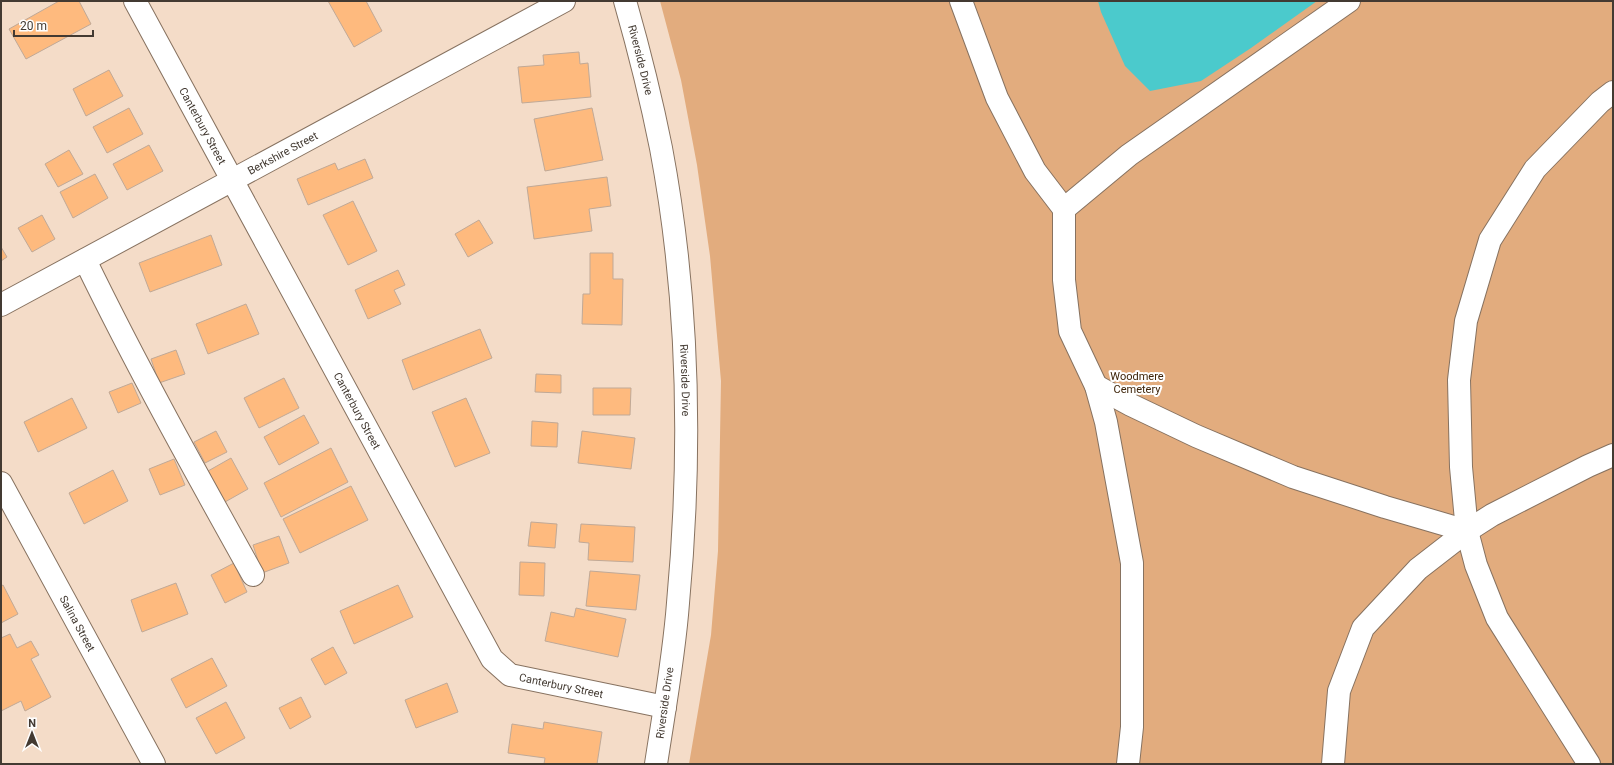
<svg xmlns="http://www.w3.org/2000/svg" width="1614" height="765" viewBox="0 0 1614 765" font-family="Roboto,sans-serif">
<rect width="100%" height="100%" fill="#f4dcc8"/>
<polygon fill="#e2ac7e" points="660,1 1613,1 1613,764 689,764 711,635 718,551 721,381 710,256 697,165 681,80"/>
<polygon fill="#4bcacc" points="1098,1 1317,1 1251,48 1201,81 1150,91 1125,66 1101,12"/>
<g fill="#feba7e" stroke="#c0a997">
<polygon points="59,1 79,1 91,24 26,59 9,29"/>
<polygon points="328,1 366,1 382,31 354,47"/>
<polygon points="579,52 580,64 588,63 591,97 522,103 518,67 544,65 543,55"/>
<polygon points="109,70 123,96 86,116 73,89"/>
<polygon points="129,108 143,134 107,153 93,127"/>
<polygon points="592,108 603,160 545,171 534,119"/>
<polygon points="149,145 163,171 127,190 113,164"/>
<polygon points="69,150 83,174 58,187 45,164"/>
<polygon points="365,159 373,178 308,205 297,179 335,163 338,170"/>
<polygon points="95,174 108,198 73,218 60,192"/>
<polygon points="607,177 611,206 589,209 592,231 534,239 527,187"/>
<polygon points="353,201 377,251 348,265 323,215"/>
<polygon points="42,215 55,239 32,252 18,228"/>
<polygon points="479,220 493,243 468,257 455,234"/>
<polygon points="211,235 222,265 150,292 139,263"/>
<polygon points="1,247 7,257 1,261"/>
<polygon points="590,253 613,253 613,279 623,279 622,325 582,324 583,294 590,294"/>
<polygon points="398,270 405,285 394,290 401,304 368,319 355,290"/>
<polygon points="246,304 259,334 208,354 196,324"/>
<polygon points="480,329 492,358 413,390 402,360"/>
<polygon points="176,350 185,374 159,383 151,359"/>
<polygon points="536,374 561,375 561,393 535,392"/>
<polygon points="284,378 299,408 259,428 244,398"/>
<polygon points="132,383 141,403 118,413 109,392"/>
<polygon points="593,388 631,388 630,415 593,415"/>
<polygon points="72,398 87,428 38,452 24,422"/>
<polygon points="466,398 490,453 455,467 432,412"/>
<polygon points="304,415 319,443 279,465 264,437"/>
<polygon points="532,421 558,423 557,447 531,446"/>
<polygon points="216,431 227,452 205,463 194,442"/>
<polygon points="582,431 635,438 631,469 578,463"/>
<polygon points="331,448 348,482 281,517 264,483"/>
<polygon points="231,458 248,489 225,502 208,471"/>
<polygon points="174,459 185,485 160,495 149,469"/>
<polygon points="113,470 128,501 84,524 69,493"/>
<polygon points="351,486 368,520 300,553 283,519"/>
<polygon points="531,522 557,524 555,548 528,546"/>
<polygon points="581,524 635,527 633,562 588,560 589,543 579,542"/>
<polygon points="279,536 289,563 262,573 253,545"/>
<polygon points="520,562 545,563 544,596 519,595"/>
<polygon points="234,563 247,592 225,603 211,575"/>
<polygon points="590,571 640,575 636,610 586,606"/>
<polygon points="176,583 188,614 142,632 131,600"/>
<polygon points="3,585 18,614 1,623 1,586"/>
<polygon points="398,585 413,617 354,644 340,611"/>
<polygon points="576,608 626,619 618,657 545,641 551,612 574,617"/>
<polygon points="10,634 17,648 31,641 39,655 31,659 51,697 25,711 21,701 1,711 1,638"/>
<polygon points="333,647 347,673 325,685 311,659"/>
<polygon points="212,658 227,686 186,708 171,679"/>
<polygon points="447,683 458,712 416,728 405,700"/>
<polygon points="301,697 311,717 290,729 279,708"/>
<polygon points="226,702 245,738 216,754 196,718"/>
<polygon points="544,722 602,732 597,764 544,764 545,758 508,753 512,724 543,729"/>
</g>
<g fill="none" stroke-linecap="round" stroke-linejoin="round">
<g stroke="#877260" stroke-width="24">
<g id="minor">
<path id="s1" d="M135 1 492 659 510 675 665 707"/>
<path id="s2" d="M625 1C639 50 651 98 661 148 689 297 692 452 678 603 674 657 664 711 656 764"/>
<polyline points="961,1 997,98 1035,171 1064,209 1064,280 1070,331 1096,386 1106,422 1132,563 1132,727 1128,764"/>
<polyline points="1064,209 1129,155 1349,1"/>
<path d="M85 260C137 367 195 471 253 575"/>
<path id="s3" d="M1 305 564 1"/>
<polyline points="1096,386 1131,405 1196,436 1293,477 1385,507 1467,531"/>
<path id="s4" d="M1 483 154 764"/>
<polyline points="1333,764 1339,691 1363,628 1418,569 1467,531 1492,515 1588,466 1613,455"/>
<polyline points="1589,764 1497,618 1476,565 1467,531 1461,467 1459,380 1466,321 1490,240 1535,169 1600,102 1613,92"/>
</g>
</g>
<use href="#minor" stroke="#fff" stroke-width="22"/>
</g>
<g text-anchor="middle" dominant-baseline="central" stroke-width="4" stroke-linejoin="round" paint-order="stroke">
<g font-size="11" fill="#433a32" stroke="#fff">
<text stroke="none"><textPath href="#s2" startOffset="61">Riverside Drive</textPath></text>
<text stroke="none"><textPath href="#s1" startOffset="142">Canterbury Street</textPath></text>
<text stroke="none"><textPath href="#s3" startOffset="320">Berkshire Street</textPath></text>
<text stroke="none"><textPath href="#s2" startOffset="385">Riverside Drive</textPath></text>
<text stroke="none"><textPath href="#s1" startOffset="466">Canterbury Street</textPath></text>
<text stroke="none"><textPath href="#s4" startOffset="160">Salina Street</textPath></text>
<text stroke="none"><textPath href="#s1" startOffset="825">Canterbury Street</textPath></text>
<text transform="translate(665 703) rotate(-82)">Riverside Drive</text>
</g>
<g font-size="11" fill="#3e2409" stroke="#fff">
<text x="1137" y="376">Woodmere<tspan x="1137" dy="13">Cemetery</tspan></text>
</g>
</g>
<rect width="1614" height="765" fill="none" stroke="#433a32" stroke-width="4"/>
<g transform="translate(32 733)" stroke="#ffffff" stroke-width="3" paint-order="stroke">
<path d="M0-3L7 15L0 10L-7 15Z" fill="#433a32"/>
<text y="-6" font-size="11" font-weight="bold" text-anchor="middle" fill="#433a32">N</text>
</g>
<path d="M14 30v6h79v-6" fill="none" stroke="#433a32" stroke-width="2"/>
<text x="20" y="30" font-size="12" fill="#433a32" stroke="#ffffff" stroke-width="3" paint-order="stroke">20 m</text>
</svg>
